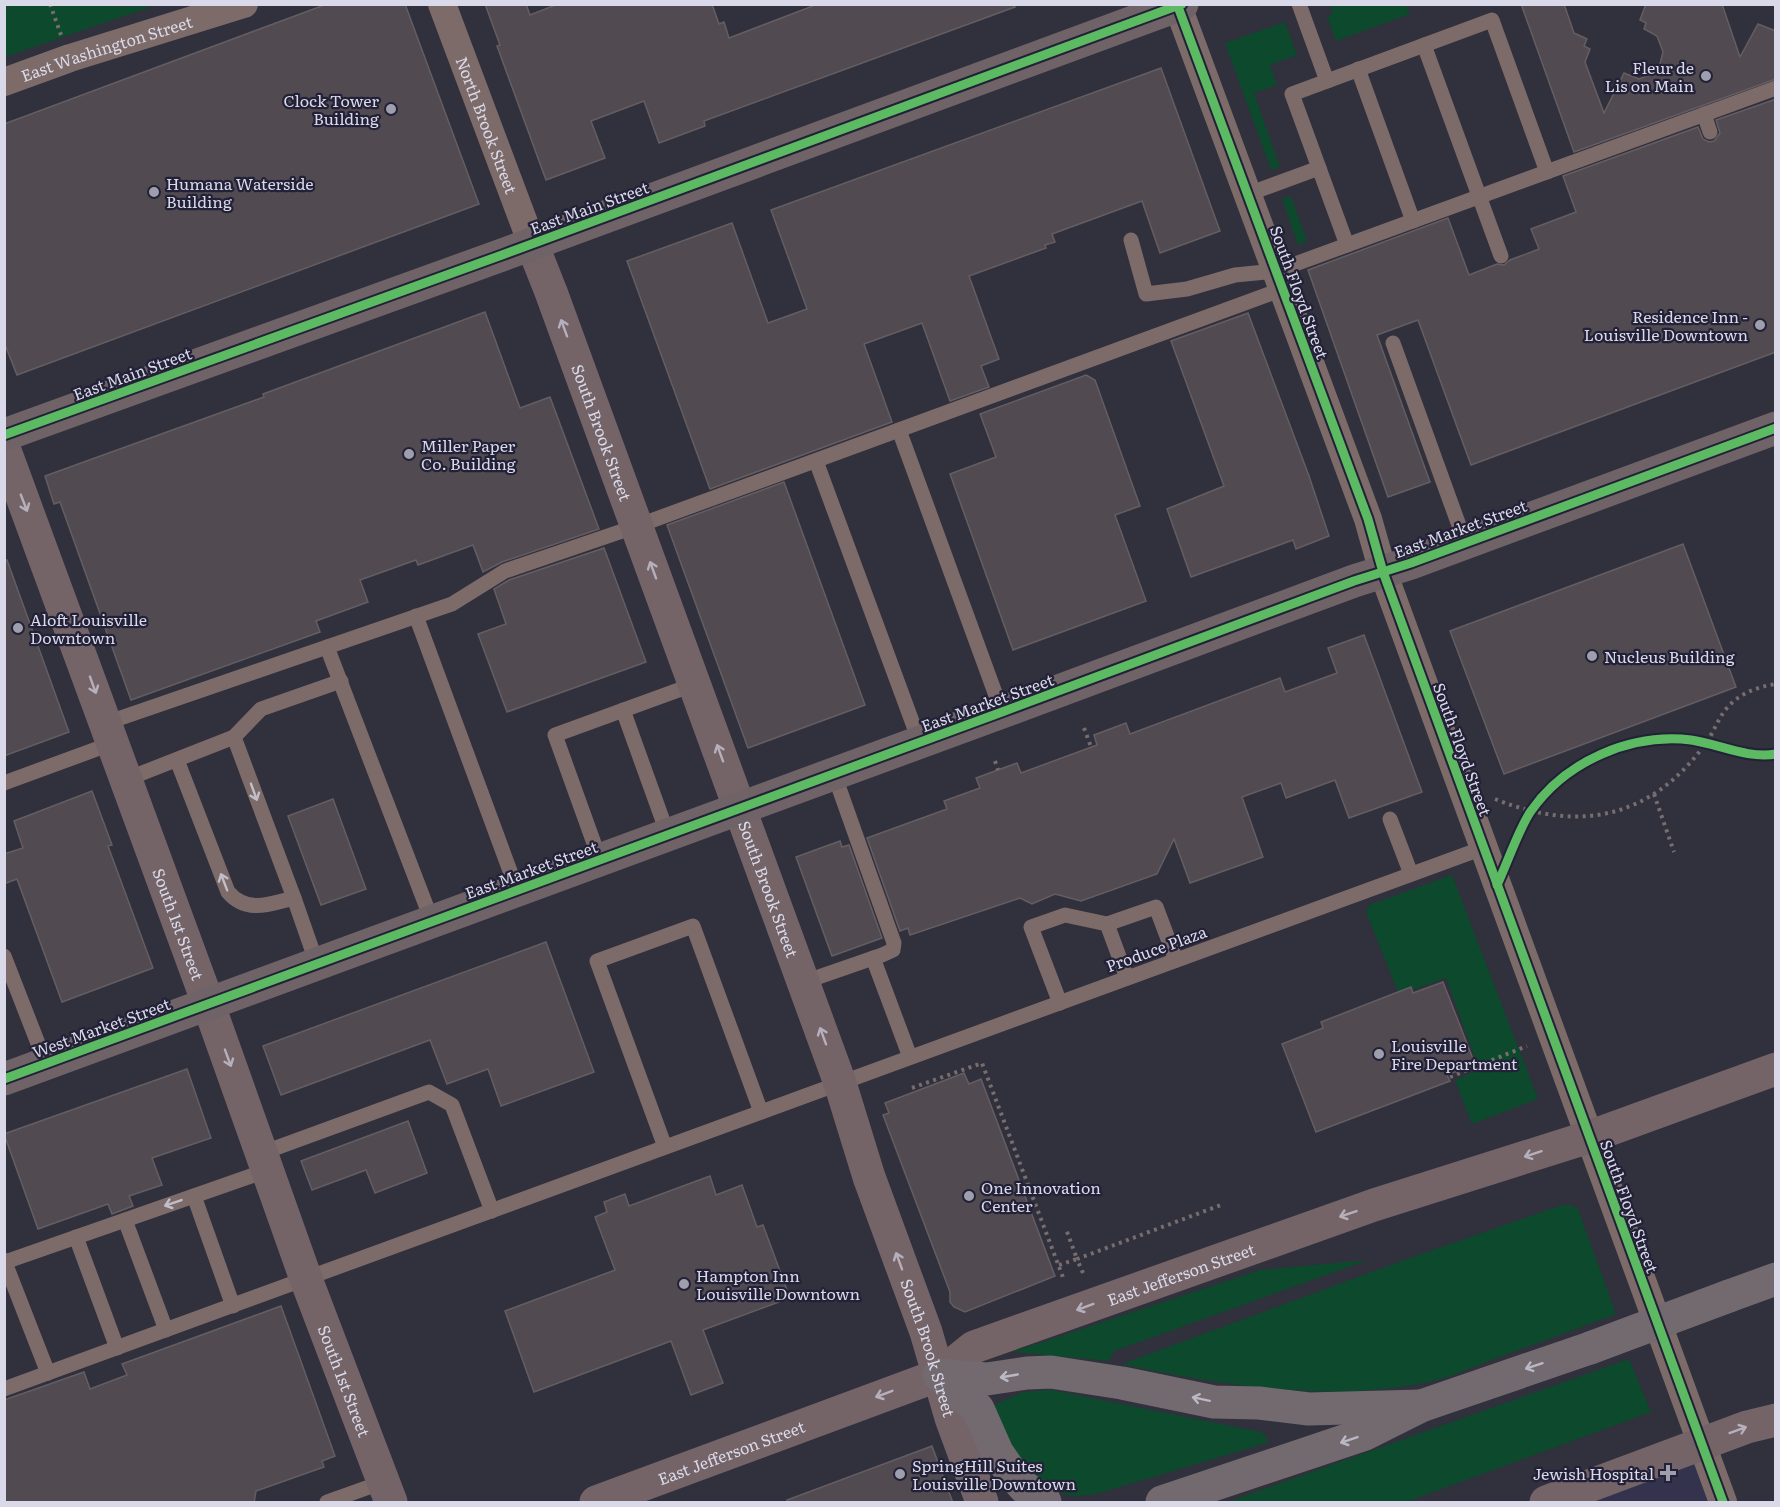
<svg xmlns="http://www.w3.org/2000/svg" width="1780" height="1507" viewBox="0 0 1780 1507" font-family="Literata,serif">
<rect width="100%" height="100%" fill="#31303d"/>
<polygon fill="#34334e" points="1702,1443 1723,1502 1546,1502"/>
<g fill="#0d492d">
<polygon points="5,4 156,4 156,5 5,57"/>
<polygon points="1332,5 1406,5 1410,14 1336,41 1327,16 1333,14 1330,5"/>
<polygon points="1285,22 1297,55 1270,65 1277,85 1254,93 1280,167 1271,170 1225,43"/>
<polygon points="1291,196 1307,241 1298,245 1282,199"/>
<polygon points="1452,875 1538,1099 1472,1124 1455,1080 1479,1069 1446,978 1412,990 1411,987 1398,992 1366,912 1369,905"/>
<path d="M1562 1205H1572L1578 1209 1616 1314C1577 1329 1537 1343 1497 1358 1477 1365 1457 1375 1437 1380 1339 1404 1220 1386 1122 1364L1407 1259Z"/>
<polygon points="1368,1260 1114,1351 1109,1361 1012,1352 1260,1270"/>
<polygon points="1629,1359 1651,1412 1406,1502 1227,1502"/>
<path d="M1052 1390 1261 1432 1267 1437V1443L1096 1494C1087 1495 1077 1497 1068 1495 1031 1487 1010 1444 991 1416L994 1405 1023 1392Z"/>
</g>
<g fill="#514b51" stroke="#645e63" stroke-width="1.5">
<polygon points="327,4 405,4 479,204 17,375 4,342 4,124"/>
<polygon points="485,4 526,4 530,15 558,4 712,4 719,24 724,22 729,38 818,4 1014,4 1015,7 704,121 705,126 659,143 644,101 591,121 605,158 546,180 497,46 500,45"/>
<polygon points="1521,4 1564,4 1574,33 1587,39 1584,46 1590,49 1585,62 1604,113 1624,73 1639,79 1658,72 1663,52 1657,36 1644,29 1646,23 1640,20 1646,4 1722,4 1740,57 1758,24 1776,31 1776,79 1574,152"/>
<polygon points="1161,68 1220,231 1160,253 1142,201 1052,234 1055,242 1045,245 1046,248 969,276 999,359 981,366 989,387 950,401 922,323 864,344 892,422 710,489 627,261 732,223 768,323 807,309 771,210"/>
<polygon points="1776,99 1776,352 1471,465 1418,320 1377,335 1430,482 1388,497 1308,270 1448,218 1469,275 1497,264 1504,265 1510,260 1539,249 1531,229 1576,212 1563,176 1698,127 1703,139 1709,142 1714,141 1720,133 1716,120"/>
<polygon points="485,312 520,408 550,397 599,529 502,562 483,572 473,545 418,565 416,560 360,580 368,602 316,621 320,632 131,700 60,502 54,504 45,476 264,397 263,394"/>
<polygon points="1248,313 1309,476 1329,536 1296,549 1293,540 1191,577 1167,509 1224,486 1171,341"/>
<polygon points="1086,375 1095,380 1140,506 1115,515 1146,601 1013,650 950,474 996,457 980,414"/>
<polygon points="784,482 865,705 748,748 667,525"/>
<polygon points="1683,544 1736,687 1504,774 1450,631"/>
<polygon points="604,548 646,662 507,712 478,634 506,624 494,589 509,580"/>
<polygon points="4,560 7,560 69,732 4,756"/>
<polygon points="1364,635 1422,792 1349,818 1335,780 1286,798 1281,783 1242,797 1263,857 1190,883 1174,839 1157,874 1081,901 1055,894 1032,904 1020,898 910,935 908,928 900,931 867,838 947,809 944,801 980,788 976,778 1017,763 1021,773 1097,745 1094,735 1126,723 1130,734 1280,678 1285,692 1337,673 1328,648"/>
<polygon points="92,791 112,845 108,846 153,968 62,1002 17,879 4,884 4,854 23,848 14,821"/>
<polygon points="333,799 366,889 321,905 288,816"/>
<polygon points="840,841 842,847 849,845 882,938 832,956 796,857"/>
<polygon points="546,942 594,1072 501,1106 488,1069 447,1084 430,1040 281,1095 263,1046"/>
<polygon points="1443,982 1475,1064 1447,1075 1450,1081 1316,1132 1282,1044 1323,1028 1321,1022 1398,992 1411,987 1413,993"/>
<polygon points="187,1069 211,1138 152,1158 162,1185 129,1196 133,1206 112,1214 108,1204 38,1229 4,1134"/>
<polygon points="964,1073 969,1084 981,1079 1055,1276 965,1312 954,1307 950,1302 950,1292 883,1115 889,1113 885,1103"/>
<polygon points="408,1121 427,1173 375,1193 366,1170 312,1190 301,1161"/>
<polygon points="710,1176 716,1195 742,1185 757,1227 763,1225 790,1298 703,1330 723,1383 691,1395 671,1341 534,1392 505,1311 615,1270 595,1217 607,1212 604,1202 625,1194 629,1206"/>
<polygon points="281,1306 335,1456 322,1461 324,1467 256,1491 254,1503 4,1503 4,1400 84,1372 90,1389 127,1375 122,1364"/>
<polygon points="932,1446 953,1503 787,1503 787,1500"/>
</g>
<g fill="none" stroke-linecap="round" stroke-linejoin="round">
<g stroke="#776c6e" stroke-width="4" stroke-dasharray="3 4.5" stroke-linecap="butt">
<polyline points="50,4 61,35"/>
<polyline points="1084,728 1091,747"/>
<polyline points="995,761 998,770"/>
<polyline points="1654,794 1674,852"/>
<path d="M1495 799C1579 833 1651 819 1706 743 1714 732 1718 718 1727 708 1740 693 1757 687 1776 684"/>
<polyline points="1450,1077 1527,1046"/>
<polyline points="912,1088 982,1063 1064,1280"/>
<polyline points="1059,1265 1077,1259 1066,1229"/>
<polyline points="1083,1273 1077,1259 1221,1205"/>
</g>
<g stroke="#7d6b6a" stroke-width="15">
<polyline points="1299,4 1327,81"/>
<polyline points="1424,45 1501,256"/>
<polyline points="1358,69 1413,221"/>
<polyline points="1704,114 1710,132"/>
<polyline points="1319,168 1292,94 1492,20 1547,172"/>
<polyline points="1248,194 1319,168 1347,245"/>
<polyline points="1131,240 1146,294 1187,289 1235,275 1276,271 1776,88"/>
<polyline points="1393,343 1465,542"/>
<polyline points="899,430 1002,712"/>
<polyline points="816,461 920,743"/>
<polyline points="416,616 517,890"/>
<polyline points="327,647 432,921"/>
<polyline points="623,710 668,835"/>
<polyline points="106,723 452,604 505,571 637,526 1283,289"/>
<path d="M177 760 228 892C247 914 270 904 294 898L234 737"/>
<polyline points="127,779 234,737 261,709 341,681"/>
<polyline points="4,783 113,743"/>
<polyline points="1390,819 1411,874"/>
<polyline points="600,860 555,735 695,684"/>
<polyline points="294,898 317,964"/>
<polyline points="1107,924 1156,907 1176,960"/>
<polyline points="4,956 46,1064"/>
<polyline points="873,958 910,1057"/>
<polyline points="804,982 882,955 893,950 894,943 834,774"/>
<polyline points="1060,1003 1031,927 1065,915 1107,924 1127,978"/>
<polyline points="665,1147 597,961 693,926 761,1112"/>
<polyline points="262,1153 429,1092 452,1105 492,1211"/>
<polyline points="194,1196 233,1306"/>
<polyline points="125,1220 166,1330"/>
<polyline points="76,1237 117,1348"/>
<polyline points="4,1260 48,1373"/>
<polyline points="5,1262 268,1170"/>
<polyline points="4,1389 1483,848"/>
<polyline points="327,1502 383,1482"/>
</g>
<g stroke="#7d6b6a" stroke-width="28">
<path id="s1" d="M442 4 532 244"/>
<polyline points="1177,4 1368,519 1383,572 1723,1502"/>
<path id="s2" d="M4 82 70 58 244 4"/>
</g>
<g stroke="#746468" stroke-width="33">
<path id="s3" d="M532 244 551 292 840 1083 869 1177 926 1332 951 1418 982 1502"/>
<path id="s4" d="M4 448 208 1003 306 1279 391 1502"/>
<path id="s5" d="M596 1502 939 1375 974 1347 1374 1205 1589 1137 1776 1069"/>
<polyline points="1546,1502 1747,1427 1776,1420"/>
</g>
<g stroke="#706368" stroke-width="33">
<polyline points="4,435 502,255 1182,4"/>
<polyline points="4,1079 1002,712 1354,581 1411,563 1776,428"/>
</g>
<g stroke="#726a6f" stroke-width="33">
<polyline points="1729,1296 1776,1279"/>
<polyline points="939,1375 987,1379 1027,1373 1051,1372 1122,1383 1214,1402 1259,1403 1309,1409 1421,1406"/>
<polyline points="939,1375 978,1409 997,1452 1010,1471 1024,1487 1045,1502"/>
<polyline points="1162,1502 1365,1434 1421,1406 1590,1348"/>
</g>
<polyline stroke="#726a6f" stroke-width="33" points="1590,1348 1729,1296"/>
<g stroke="#222137" stroke-width="13">
<g id="cycleway">
<polyline points="1177,4 1368,519 1383,572 1723,1502"/>
<polyline points="4,435 502,255 1182,4"/>
<path d="M1497 885C1507 864 1519 828 1531 811 1566 761 1631 733 1691 740 1719 744 1747 759 1776 754"/>
<polyline points="4,1079 1002,712 1354,581 1411,563 1776,428"/>
</g>
</g>
<use href="#cycleway" stroke="#5cba63" stroke-width="9"/>
</g>
<defs><path id="oneway-shaft" d="M-6 0H5M1.5-3L5.5 0L1.5 3" fill="none" stroke-width="1.6" stroke-linecap="round" stroke-linejoin="round" transform="scale(1.5)"/></defs>
<g stroke="#b6b0bc">
<use href="#oneway-shaft" transform="translate(564 328) rotate(-110)"/>
<use href="#oneway-shaft" transform="translate(24 503) rotate(69)"/>
<use href="#oneway-shaft" transform="translate(653 570) rotate(-110)"/>
<use href="#oneway-shaft" transform="translate(93 685) rotate(70)"/>
<use href="#oneway-shaft" transform="translate(720 753) rotate(-110)"/>
<use href="#oneway-shaft" transform="translate(823 1036) rotate(-110)"/>
<use href="#oneway-shaft" transform="translate(228 1058) rotate(70)"/>
<use href="#oneway-shaft" transform="translate(1533 1154) rotate(162)"/>
<use href="#oneway-shaft" transform="translate(1348 1214) rotate(161)"/>
<use href="#oneway-shaft" transform="translate(899 1261) rotate(-110)"/>
<use href="#oneway-shaft" transform="translate(1085 1307) rotate(160)"/>
<use href="#oneway-shaft" transform="translate(884 1394) rotate(159)"/>
<use href="#oneway-shaft" transform="translate(1738 1430) rotate(-20)"/>
</g>
<g stroke="#c2bec9">
<use href="#oneway-shaft" transform="translate(254 792) rotate(70)"/>
<use href="#oneway-shaft" transform="translate(224 882) rotate(-111)"/>
<use href="#oneway-shaft" transform="translate(173 1203) rotate(161)"/>
</g>
<g stroke="#bab8c4">
<use href="#oneway-shaft" transform="translate(1534 1366) rotate(162)"/>
<use href="#oneway-shaft" transform="translate(1009 1376) rotate(170)"/>
<use href="#oneway-shaft" transform="translate(1201 1399) rotate(-168)"/>
<use href="#oneway-shaft" transform="translate(1349 1440) rotate(161)"/>
</g>
<g fill="#9e9ead" stroke="#222137" stroke-width="2">
<circle cx="1706" cy="76" r="6"/>
<circle cx="391" cy="109" r="6"/>
<circle cx="154" cy="192" r="6"/>
<circle cx="1760" cy="325" r="6"/>
<circle cx="409" cy="454" r="6"/>
<circle cx="18" cy="628" r="6"/>
<circle cx="1592" cy="656" r="6"/>
<circle cx="1379" cy="1054" r="6"/>
<circle cx="969" cy="1196" r="6"/>
<circle cx="684" cy="1284" r="6"/>
<path d="M1665 1464h6v6h6v6h-6v6h-6v-6h-6v-6h6z"/>
<circle cx="900" cy="1474" r="6"/>
</g>
<g text-anchor="middle" dominant-baseline="central" stroke-width="4.5" stroke-linejoin="round" paint-order="stroke">
<g font-size="16" fill="#d9d9e9" stroke="#222137">
<text stroke="none"><textPath href="#s2" startOffset="108">East Washington Street</textPath></text>
<text stroke="none"><textPath href="#s1" startOffset="129">North Brook Street</textPath></text>
<text transform="translate(589 207) rotate(-20)">East Main Street</text>
<text transform="translate(1300 292) rotate(70)">South Floyd Street</text>
<text transform="translate(132 373) rotate(-20)">East Main Street</text>
<text stroke="none"><textPath href="#s3" startOffset="201">South Brook Street</textPath></text>
<text transform="translate(1460 528) rotate(-20)">East Market Street</text>
<text transform="translate(987 702) rotate(-20)">East Market Street</text>
<text transform="translate(1463 749) rotate(70)">South Floyd Street</text>
<text transform="translate(531 869) rotate(-20)">East Market Street</text>
<text stroke="none"><textPath href="#s3" startOffset="687">South Brook Street</textPath></text>
<text stroke="none"><textPath href="#s4" startOffset="507">South 1st Street</textPath></text>
<text transform="translate(1156 948) rotate(-20)">Produce Plaza</text>
<text transform="translate(101 1027) rotate(-20)">West Market Street</text>
<text transform="translate(1630 1206) rotate(70)">South Floyd Street</text>
<text stroke="none"><textPath href="#s5" startOffset="630">East Jefferson Street</textPath></text>
<text stroke="none"><textPath href="#s3" startOffset="1173">South Brook Street</textPath></text>
<text stroke="none"><textPath href="#s4" startOffset="993">South 1st Street</textPath></text>
<text stroke="none"><textPath href="#s5" startOffset="144">East Jefferson Street</textPath></text>
</g>
<g font-size="16" fill="#d9d9e9" stroke="#222137" text-anchor="start">
<text x="1694" y="67" text-anchor="end">Fleur de<tspan x="1694" dy="18">Lis on Main</tspan></text>
<text x="379" y="100" text-anchor="end">Clock Tower<tspan x="379" dy="18">Building</tspan></text>
<text x="166" y="183">Humana Waterside<tspan x="166" dy="18">Building</tspan></text>
<text x="1748" y="316" text-anchor="end">Residence Inn -<tspan x="1748" dy="18">Louisville Downtown</tspan></text>
<text x="421" y="445">Miller Paper<tspan x="421" dy="18">Co. Building</tspan></text>
<text x="30" y="619">Aloft Louisville<tspan x="30" dy="18">Downtown</tspan></text>
<text x="1604" y="656">Nucleus Building</text>
<text x="1391" y="1045">Louisville<tspan x="1391" dy="18">Fire Department</tspan></text>
<text x="981" y="1187">One Innovation<tspan x="981" dy="18">Center</tspan></text>
<text x="696" y="1275">Hampton Inn<tspan x="696" dy="18">Louisville Downtown</tspan></text>
<text x="912" y="1465">SpringHill Suites<tspan x="912" dy="18">Louisville Downtown</tspan></text>
<text x="1654" y="1473" text-anchor="end">Jewish Hospital</text>
</g>
</g>
<rect width="1780" height="1507" fill="none" stroke="#d9d9e9" stroke-width="12"/>
</svg>
